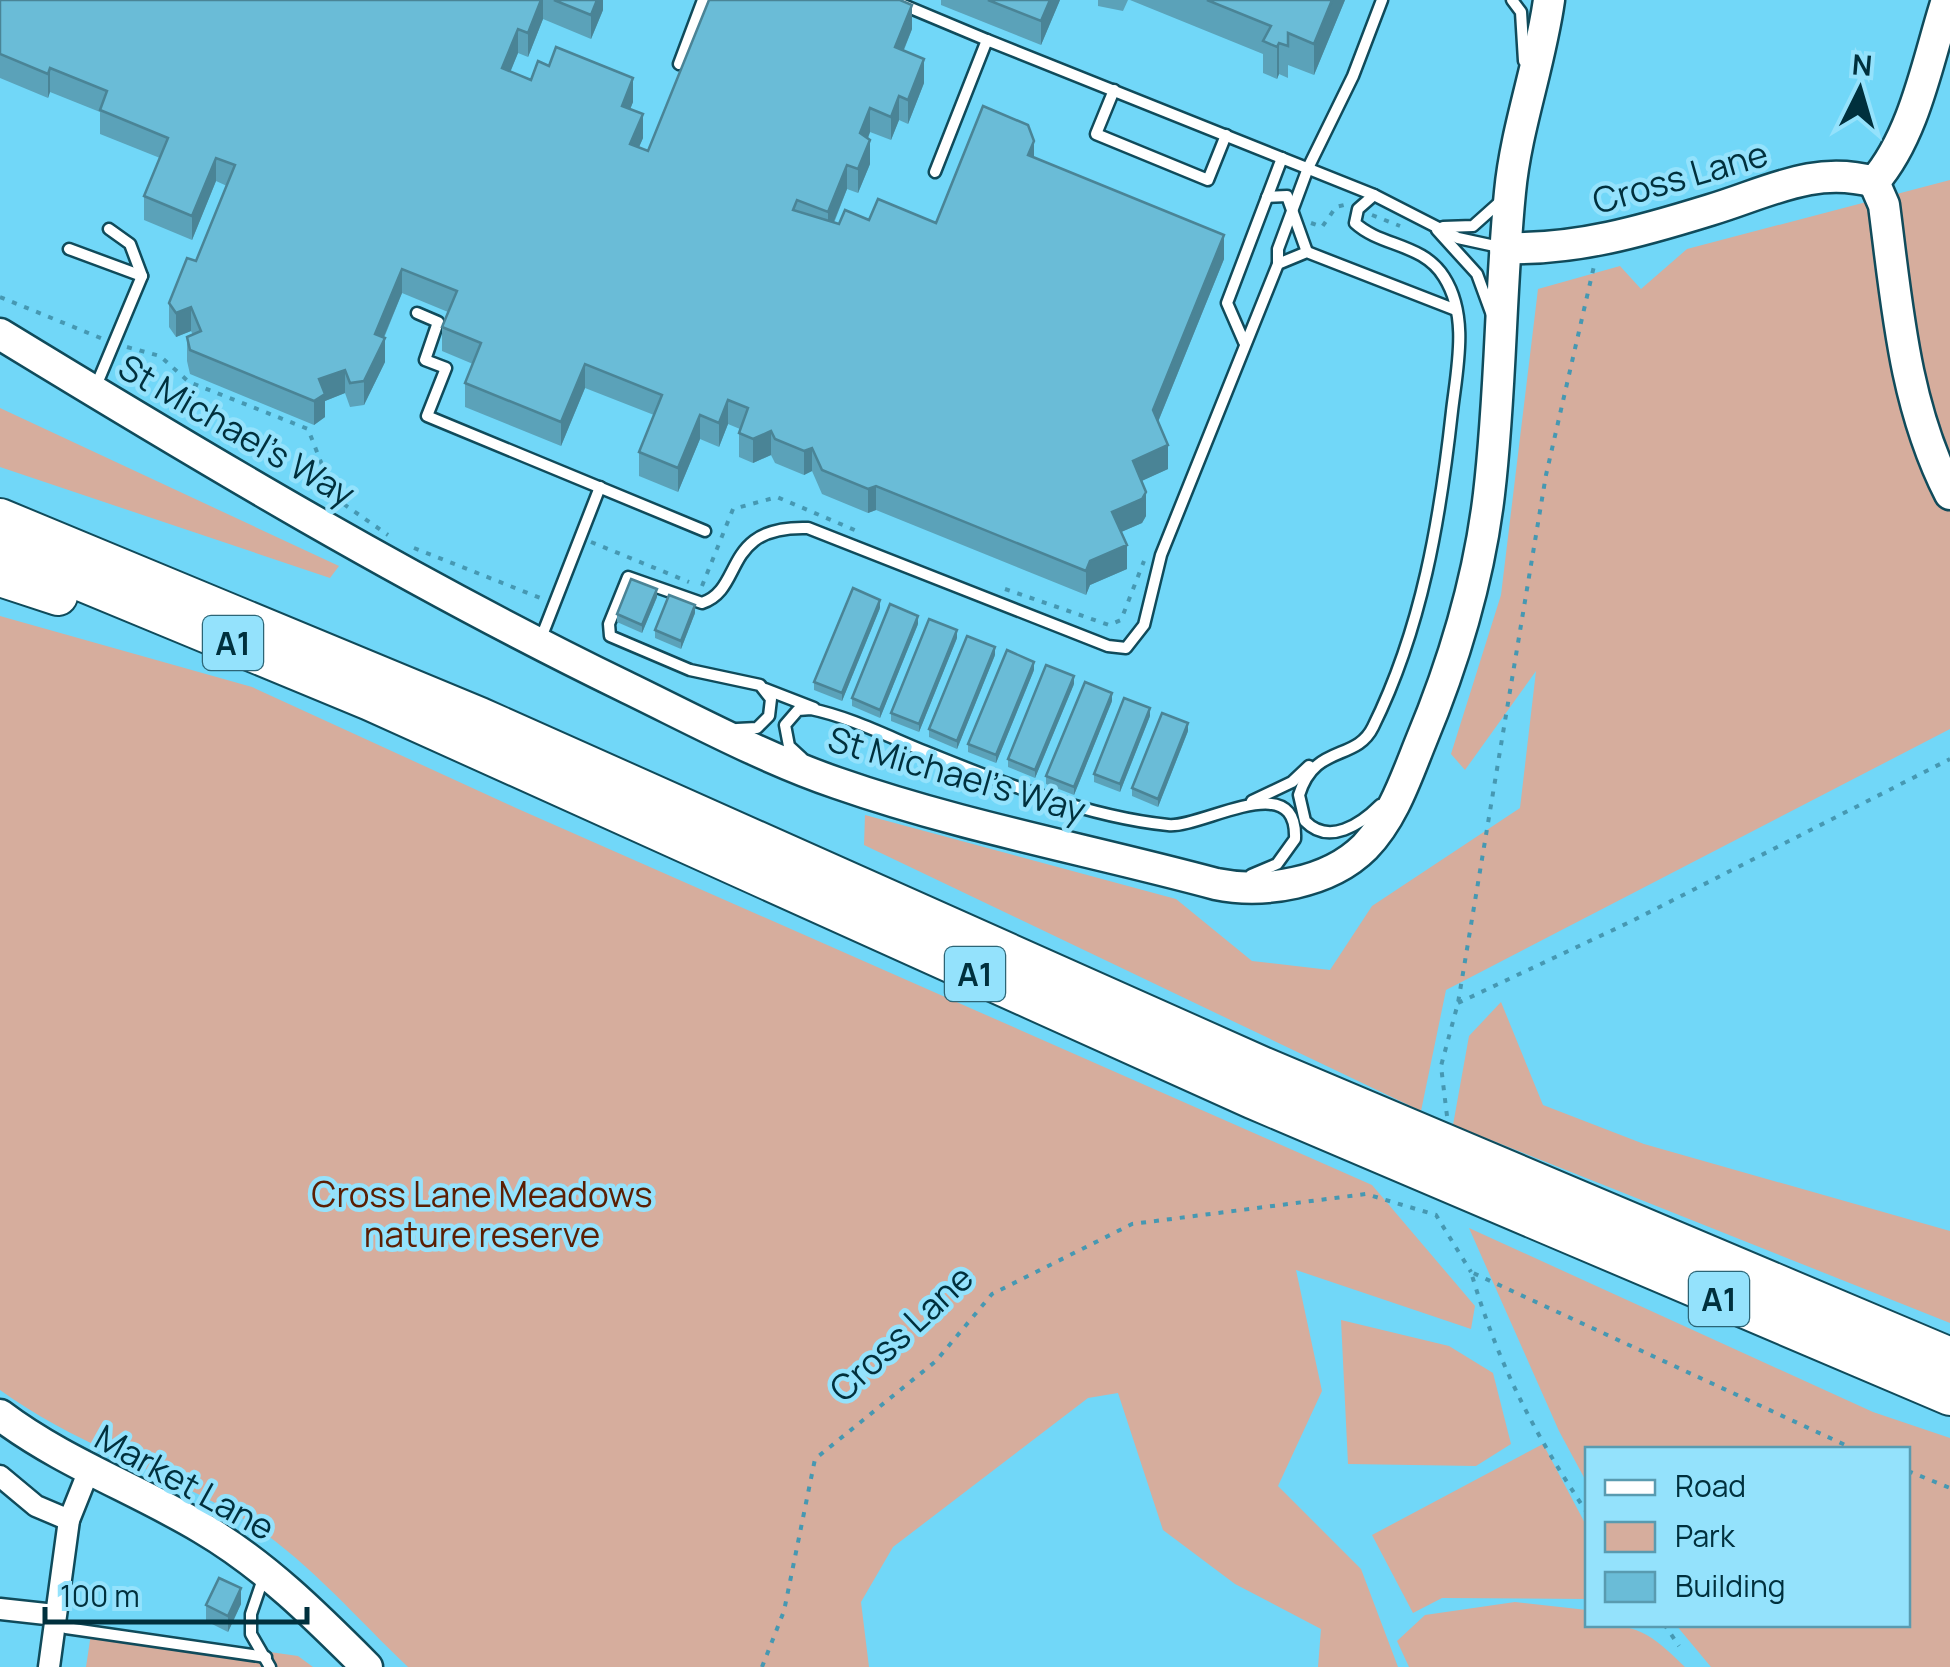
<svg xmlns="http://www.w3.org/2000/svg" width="1950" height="1667" viewBox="0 0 1950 1667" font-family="Manrope,sans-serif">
<rect width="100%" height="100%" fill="#71d7f8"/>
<g fill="#d6ad9d">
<polygon points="1950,180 1950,729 1446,990 1421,1111 864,845 865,815 1176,899 1252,961 1330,970 1372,906 1520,808 1536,671 1465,770 1451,754 1501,595 1538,289 1620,266 1641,289 1687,249"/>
<polygon points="0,408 339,566 330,578 0,467"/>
<path d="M0 616 252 687 516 808 1372 1185 1475 1306 1471 1329 1296 1270 1322 1391 1278 1486 1361 1569 1398 1667H1318L1321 1629 1235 1584 1163 1530 1118 1393 1088 1398 893 1547 861 1602 869 1667H408C352 1614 298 1549 230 1511 155 1469 70 1441 0 1390Z"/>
<polygon points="1501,1002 1543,1105 1644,1144 1950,1231 1950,1323 1453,1125 1469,1036"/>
<polygon points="1469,1228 1873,1412 1950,1438 1950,1667 1711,1667 1676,1625 1908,1624 1908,1450 1588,1450 1587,1483 1559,1431"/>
<polygon points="1341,1320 1449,1346 1493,1373 1511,1444 1476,1466 1348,1464"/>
<polygon points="1543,1444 1587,1527 1587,1599 1442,1598 1413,1613 1372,1535"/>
<path d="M1515 1602 1587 1610 1588 1624C1638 1624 1649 1632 1685 1667H1409L1397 1641 1425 1615Z"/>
<polygon points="92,1627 298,1656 313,1667 86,1667"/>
</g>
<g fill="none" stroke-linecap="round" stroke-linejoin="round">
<g stroke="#104b5b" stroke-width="15">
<g id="lane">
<polyline points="1512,0 1521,12 1524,61"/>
<polyline points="901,4 987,40"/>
<polyline points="679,64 703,0"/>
<polyline points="1114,90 1096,134 1208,180 1226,135"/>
<polyline points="935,172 987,40 1374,195 1458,238 1504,248"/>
<path d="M1374 195 1358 209 1355 223C1381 247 1423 243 1444 277 1469 316 1457 368 1452 411 1440 520 1422 628 1373 727 1356 762 1315 743 1299 795L1305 821C1329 846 1361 824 1380 805"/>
<polyline points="1267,197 1287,196 1307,252"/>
<polyline points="1443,227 1473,226 1501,201"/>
<polyline points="1437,230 1477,274 1492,315"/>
<polyline points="69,249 142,276"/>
<polyline points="1278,264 1278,249 1308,168 1353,76 1382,0"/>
<polyline points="417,313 438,322 425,360 446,368 427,416 705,531"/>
<polyline points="1244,342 1227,303 1282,158"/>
<polyline points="96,386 142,276 130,244 109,229"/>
<polyline points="541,638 600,487"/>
<polyline points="765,689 814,708"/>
<path d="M737 729 757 728 769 716 771 699 760 685 690 670 610 636 609 624 628 577 702 603C745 589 721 525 808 528L1108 646 1126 648 1144 625 1161 555 1278 264 1307 252 1456 310"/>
<path d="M802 758 789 746 785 725 798 710 811 709C850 717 889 737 926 752 1000 782 1088 817 1168 825 1201 829 1298 766 1295 839L1277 864 1251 875"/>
<polyline points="1252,801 1292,782 1309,766"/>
<polyline points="264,1576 251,1614 251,1634 270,1667"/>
<polyline points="58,1621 66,1628 266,1657"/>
</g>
</g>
<g stroke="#104b5b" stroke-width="25">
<g id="street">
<polyline points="0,1476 36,1506 69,1520"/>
<polyline points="0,1609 55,1615"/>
<polyline points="49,1667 69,1520 89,1470"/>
</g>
</g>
<g stroke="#104b5b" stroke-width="35">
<g id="secondary">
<path d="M1874 182 1884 205C1897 305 1904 404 1950 494"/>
<path d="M1505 248C1577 250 1642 231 1710 210 1767 193 1814 165 1874 182 1915 135 1928 59 1947 0"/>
<path d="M0 334C203 458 410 582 624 686 694 720 764 758 837 783 960 826 1090 850 1216 884 1264 894 1329 883 1365 847 1393 818 1406 778 1421 741 1454 662 1479 579 1489 494 1501 394 1500 292 1510 192 1516 128 1540 65 1549 0"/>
<path d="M0 1415C62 1462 135 1488 202 1528 265 1565 316 1616 367 1667"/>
</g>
</g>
<g stroke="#104b5b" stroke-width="42">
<g id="highway">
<polyline points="0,518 480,717 1262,1066 1950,1357"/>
<polyline points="0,548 370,701 1252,1099 1950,1396"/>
<polyline points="0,577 58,596"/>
</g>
</g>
<g stroke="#4698b2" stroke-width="4" stroke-dasharray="5 8" stroke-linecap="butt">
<polyline points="1372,215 1400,226"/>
<polyline points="1311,223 1322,227 1336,207 1344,205"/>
<polyline points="0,297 103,339"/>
<polyline points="127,347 160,356 189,382 308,429 335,498 388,535"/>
<polyline points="591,542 689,582"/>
<polyline points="414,548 543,599"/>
<polyline points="702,586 733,509 777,497 857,531"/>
<polyline points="1005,589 1109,625 1121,620 1144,561"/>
<polyline points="1458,1003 1632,921 1950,759"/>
<polyline points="1447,1116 1441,1066 1458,1003 1546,475 1594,266"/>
<polyline points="1908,1471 1950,1488"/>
<path d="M1588 1514C1534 1434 1498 1364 1471 1272L1856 1450"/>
<polyline points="1664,1624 1679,1646"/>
<polyline points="762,1667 784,1611 815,1459 936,1361 992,1294 1132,1224 1366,1194 1436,1215 1471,1272"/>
</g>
<use href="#lane" stroke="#fff" stroke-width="10"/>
<use href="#street" stroke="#fff" stroke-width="20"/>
<use href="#secondary" stroke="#fff" stroke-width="30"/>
<use href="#highway" stroke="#fff" stroke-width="38"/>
</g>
<g fill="#5ba2b9">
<polygon points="0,0 603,0 603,10 591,39 543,19 528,57 518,53 510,72 531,80 633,102 630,109 643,138 639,147 648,151 912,29 904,50 924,83 908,124 899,120 891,140 870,132 868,139 870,164 858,193 847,189 834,223 839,224 869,220 936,223 1034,158 1224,259 1158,422 1168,469 1141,481 1146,516 1142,523 1121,532 1127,569 1090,585 1086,595 876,510 868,513 822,494 812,471 804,475 775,463 771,455 753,463 739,457 739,433 740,429 728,424 719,447 700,439 678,492 639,476 639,452 654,415 585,388 561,446 465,407 465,383 473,364 442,351 442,327 448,312 402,293 384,338 385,362 364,405 350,407 345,393 325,401 325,417 314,425 190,374 187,361 187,337 193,335 191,331 176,337 169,327 169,303 196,261 227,186 216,181 192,240 144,220 144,196 160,158 100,134 100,112 50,92 48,98 0,78"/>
<polygon points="941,0 1060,0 1041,45 941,5"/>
<polygon points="1098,0 1128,0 1123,11 1098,6"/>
<polygon points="1130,0 1345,0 1314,75 1288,65 1288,78 1279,74 1277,79 1263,73 1263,54"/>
<polygon points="657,597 642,633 617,622 617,614"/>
<polygon points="880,608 842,701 814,690 814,682"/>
<polygon points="695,613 681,649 655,638 655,630"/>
<polygon points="918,624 880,718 852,706 852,698"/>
<polygon points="957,638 919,732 891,721 891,713"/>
<polygon points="995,655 957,749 929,737 929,729"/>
<polygon points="1034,670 996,763 968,752 968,744"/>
<polygon points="1074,684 1035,778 1008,767 1008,759"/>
<polygon points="1112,701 1074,795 1046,784 1046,776"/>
<polygon points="1150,716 1120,792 1094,782 1094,774"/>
<polygon points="1188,731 1158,807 1132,796 1132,788"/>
<polygon points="241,1604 228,1632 206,1621 206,1605"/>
</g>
<g fill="#4a8496">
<polygon points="541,0 543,0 543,19 528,57 528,33"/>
<polygon points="597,0 603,0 603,10 591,39 591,15"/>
<polygon points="1050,0 1060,0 1041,45 1041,21"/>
<polygon points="1332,0 1345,0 1314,75 1314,44"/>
<polygon points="912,5 912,29 895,71 895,47"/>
<polygon points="518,29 518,53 502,92 502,68"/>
<polygon points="1279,43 1279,74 1277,79 1277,47"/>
<polygon points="924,59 924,83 908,124 908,100"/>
<polygon points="50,68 50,92 48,98 48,74"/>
<polygon points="633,78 633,102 622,130 622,106"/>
<polygon points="899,96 899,120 891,140 891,117"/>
<polygon points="870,108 870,132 860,157 860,133"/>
<polygon points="643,114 643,138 630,168 630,144"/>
<polygon points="870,140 870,164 858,193 858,169"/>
<polygon points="1034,141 1034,165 1028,155"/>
<polygon points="216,158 216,181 192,240 192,216"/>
<polygon points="847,165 847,189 828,236 828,212"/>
<polygon points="1224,235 1224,259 1153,434 1153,410"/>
<polygon points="402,269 402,293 375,358 375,334"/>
<polygon points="191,307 191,331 176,337 176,313"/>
<polygon points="385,338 385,362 364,405 364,381"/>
<polygon points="585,364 585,388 561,446 561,422"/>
<polygon points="345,370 345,393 325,401 325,417 314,425 314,401 319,379"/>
<polygon points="728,400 728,424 719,447 719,423"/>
<polygon points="700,415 700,439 678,492 678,468"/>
<polygon points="771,431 771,455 753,463 753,439"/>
<polygon points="1168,445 1168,469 1133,485 1133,461"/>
<polygon points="812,448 812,471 804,475 804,451"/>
<polygon points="876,486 876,510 868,513 868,489"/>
<polygon points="1146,492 1146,516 1142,523 1112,536 1112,512"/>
<polygon points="1127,545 1127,569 1090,585 1086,595 1086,571 1090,561"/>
<polygon points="657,589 657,597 642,633 642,625"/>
<polygon points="880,600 880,608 842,701 842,693"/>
<polygon points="695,605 695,613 681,649 681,641"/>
<polygon points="918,616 918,624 880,718 880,710"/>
<polygon points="957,630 957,638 919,732 919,724"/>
<polygon points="995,647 995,655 957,749 957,741"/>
<polygon points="1034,662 1034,670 996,763 996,755"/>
<polygon points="1074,676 1074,684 1035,778 1035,770"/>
<polygon points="1112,693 1112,701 1074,795 1074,787"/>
<polygon points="1150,708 1150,716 1120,792 1120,784"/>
<polygon points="1188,723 1188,731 1158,807 1158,799"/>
<polygon points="241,1588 241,1604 228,1632 228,1616"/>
</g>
<g fill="#6abcd7" stroke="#4a8496" stroke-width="2.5">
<polygon points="0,0 541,0 528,33 518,29 502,68 531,80 538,61 549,66 556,47 633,78 622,106 643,114 630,144 648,151 709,0 900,0 912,5 895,47 924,59 908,100 899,96 891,117 870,108 860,133 870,140 858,169 847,165 828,212 797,200 793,210 839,224 845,210 869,220 878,199 936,223 983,106 1028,125 1034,141 1028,155 1224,235 1153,410 1168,445 1133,461 1146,492 1142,499 1112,512 1127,545 1090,561 1086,571 876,486 868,489 822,470 812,448 804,451 775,439 771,431 753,439 739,433 748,408 728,400 719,423 700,415 678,468 639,452 662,395 585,364 561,422 465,383 481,343 442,327 457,291 402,269 375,334 385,338 364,381 350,383 345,370 319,379 325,394 314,401 190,350 187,337 201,331 191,307 176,313 169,303 187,258 196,261 235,165 216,158 192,216 144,196 168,138 100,110 107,91 50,68 48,74 0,54"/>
<polygon points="554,0 597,0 591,15"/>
<polygon points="988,0 1050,0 1041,21"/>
<polygon points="1207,0 1332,0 1314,44 1288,33 1288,46 1279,43 1277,47 1263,41 1271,26"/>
<polygon points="631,579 657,589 642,625 617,614"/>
<polygon points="853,588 880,600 842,693 814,682"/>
<polygon points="669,595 695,605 681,641 655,630"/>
<polygon points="890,604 918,616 880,710 852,698"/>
<polygon points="929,619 957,630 919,724 891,713"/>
<polygon points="967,636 995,647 957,741 929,729"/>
<polygon points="1007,650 1034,662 996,755 968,744"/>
<polygon points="1046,665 1074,676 1035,770 1008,759"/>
<polygon points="1085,682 1112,693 1074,787 1046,776"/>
<polygon points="1124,698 1150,708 1120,784 1094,774"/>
<polygon points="1162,713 1188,723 1158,799 1132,788"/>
<polygon points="219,1578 241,1588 228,1616 206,1605"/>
</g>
<g text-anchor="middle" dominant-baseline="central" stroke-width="9" stroke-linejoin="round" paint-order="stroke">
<g fill="#94e2fc" stroke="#2c6576" stroke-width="2.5">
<rect x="203" y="616" width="60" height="54" rx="8"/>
<rect x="945" y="947" width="60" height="54" rx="8"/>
<rect x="1689" y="1272" width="60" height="54" rx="8"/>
</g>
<g font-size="32" font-weight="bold" fill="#00303d">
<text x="233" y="643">A1</text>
<text x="975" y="974">A1</text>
<text x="1719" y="1299">A1</text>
</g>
<g font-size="35" fill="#00303d" stroke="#94e2fc">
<text transform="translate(1680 177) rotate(-16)">Cross Lane</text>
<text transform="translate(237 430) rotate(30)">St Michael's Way</text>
<text transform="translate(957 774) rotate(16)">St Michael's Way</text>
<text transform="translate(901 1333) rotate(-43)">Cross Lane</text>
<text transform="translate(185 1482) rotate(29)">Market Lane</text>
</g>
<g font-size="35" fill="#5b1f04" stroke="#94e2fc">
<text x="482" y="1194">Cross Lane Meadows<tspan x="482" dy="40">nature reserve</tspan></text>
</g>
</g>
<rect x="1585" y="1447" width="325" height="180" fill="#94e2fc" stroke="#599bb0" stroke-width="2.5"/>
<rect x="1605" y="1480" width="50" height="15" fill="#ffffff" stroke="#599bb0" stroke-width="2.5"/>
<text x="1675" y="1497" font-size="30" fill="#00303d">Road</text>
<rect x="1605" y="1522" width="50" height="30" fill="#d6ad9d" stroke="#599bb0" stroke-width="2.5"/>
<text x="1675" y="1547" font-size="30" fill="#00303d">Park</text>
<rect x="1605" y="1572" width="50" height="30" fill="#6abcd7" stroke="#599bb0" stroke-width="2.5"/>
<text x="1675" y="1597" font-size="30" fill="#00303d">Building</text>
<g transform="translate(1860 90) rotate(5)" stroke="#94e2fc" stroke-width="8" paint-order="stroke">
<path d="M0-8L18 38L0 25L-18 38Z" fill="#00303d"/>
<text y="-15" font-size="28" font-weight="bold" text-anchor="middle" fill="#00303d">N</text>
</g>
<path d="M45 1607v15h262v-15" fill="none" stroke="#00303d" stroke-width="5"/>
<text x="60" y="1607" font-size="30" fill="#00303d" stroke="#94e2fc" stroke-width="8" paint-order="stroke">100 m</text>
</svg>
